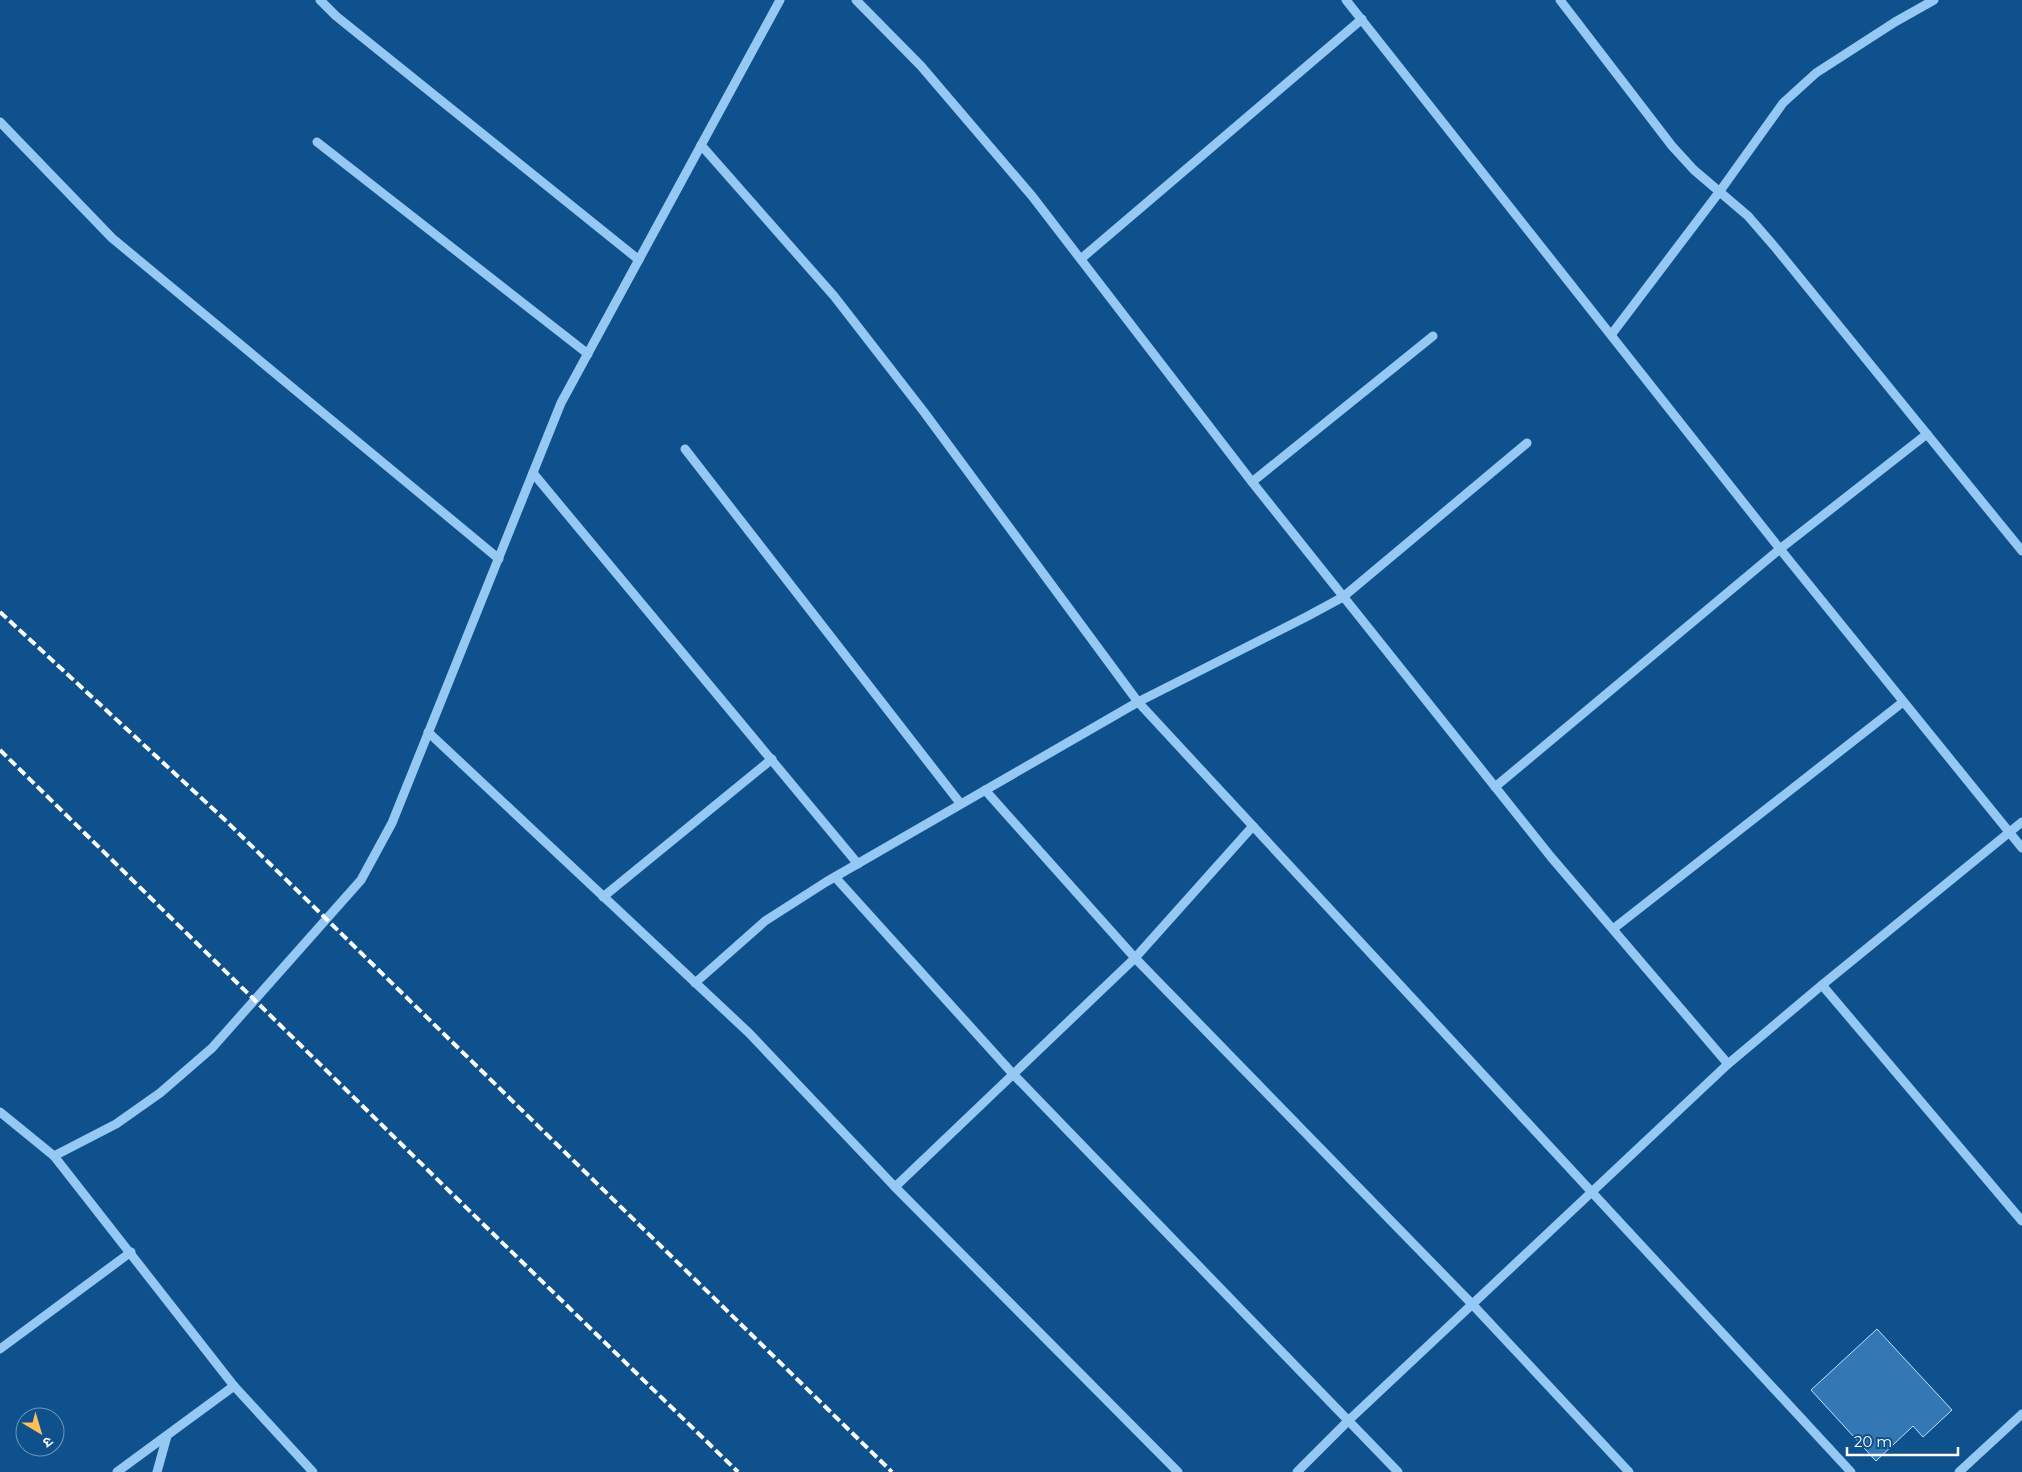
<svg xmlns="http://www.w3.org/2000/svg" width="2022" height="1472" viewBox="0 0 2022 1472" font-family="Montserrat,'Noto Sans Devanagari',sans-serif">
<rect width="100%" height="100%" fill="#0f518c"/>
<polygon fill="#3378b4" stroke="#bde0fe" points="1877,1329 1952,1410 1923,1437 1913,1426 1876,1461 1811,1390"/>
<g fill="none" stroke-linecap="round" stroke-linejoin="round">
<g stroke="#95c8f3" stroke-width="9">
<polyline points="320,0 336,16 639,260"/>
<polyline points="856,0 921,66 1032,196 1252,482 1551,857 1728,1064"/>
<polyline points="1346,0 1780,549 2022,848"/>
<polyline points="1560,0 1672,146 1694,170 1748,216 1774,246 2022,551"/>
<polyline points="0,122 112,238 499,559"/>
<polyline points="317,142 588,354"/>
<polyline points="701,145 834,296 924,412 1138,702 1851,1472"/>
<polyline points="1082,258 1362,19"/>
<polyline points="1611,335 1720,191 1783,103 1816,73 1895,22 1934,0"/>
<polyline points="685,449 960,803"/>
<polyline points="533,473 858,864"/>
<polyline points="1252,482 1433,336"/>
<polyline points="428,732 749,1033 895,1187 1178,1472"/>
<polyline points="1495,787 1780,549 1927,434"/>
<polyline points="985,790 1135,958 1472,1304 1629,1472"/>
<polyline points="835,877 1013,1074 1398,1472"/>
<polyline points="603,897 772,759"/>
<polyline points="1613,929 1903,702"/>
<polyline points="695,983 765,921 826,882 1138,702 1306,617 1343,597 1527,443"/>
<polyline points="1822,985 2022,1221"/>
<polyline points="0,1112 54,1156 116,1124 160,1093 212,1048 361,880 392,823 561,403 780,0"/>
<polyline points="54,1156 234,1386 313,1472"/>
<polyline points="895,1187 1135,958 1253,826"/>
<polyline points="0,1349 131,1252"/>
<polyline points="117,1472 234,1386"/>
<polyline points="157,1472 167,1436"/>
<polyline points="1297,1472 1349,1420 1728,1064 1822,985 2022,822"/>
<polyline points="1959,1472 2022,1414"/>
</g>
<g stroke="#fff" stroke-width="4" stroke-dasharray="9 4" stroke-linecap="butt">
<polyline points="0,612 224,819 892,1472"/>
<polyline points="0,750 444,1186 738,1472"/>
</g>
</g>
<g transform="translate(40 1432) rotate(142)"><circle r="24" fill="#0f518c" stroke="#6f97ba"/>
<path d="M0-4L9 19L0 12L-9 19Z" fill="#ffc057"/>
<text y="-8" font-size="14" font-weight="bold" text-anchor="middle" fill="#ffffff">उ</text>
</g>
<path d="M1847 1447v8h111v-8" fill="none" stroke="#ffffff" stroke-width="2.5"/>
<text x="1854" y="1447" font-size="15" fill="#ffffff" stroke="#0f518c" stroke-width="4" paint-order="stroke">20 m</text>
</svg>
